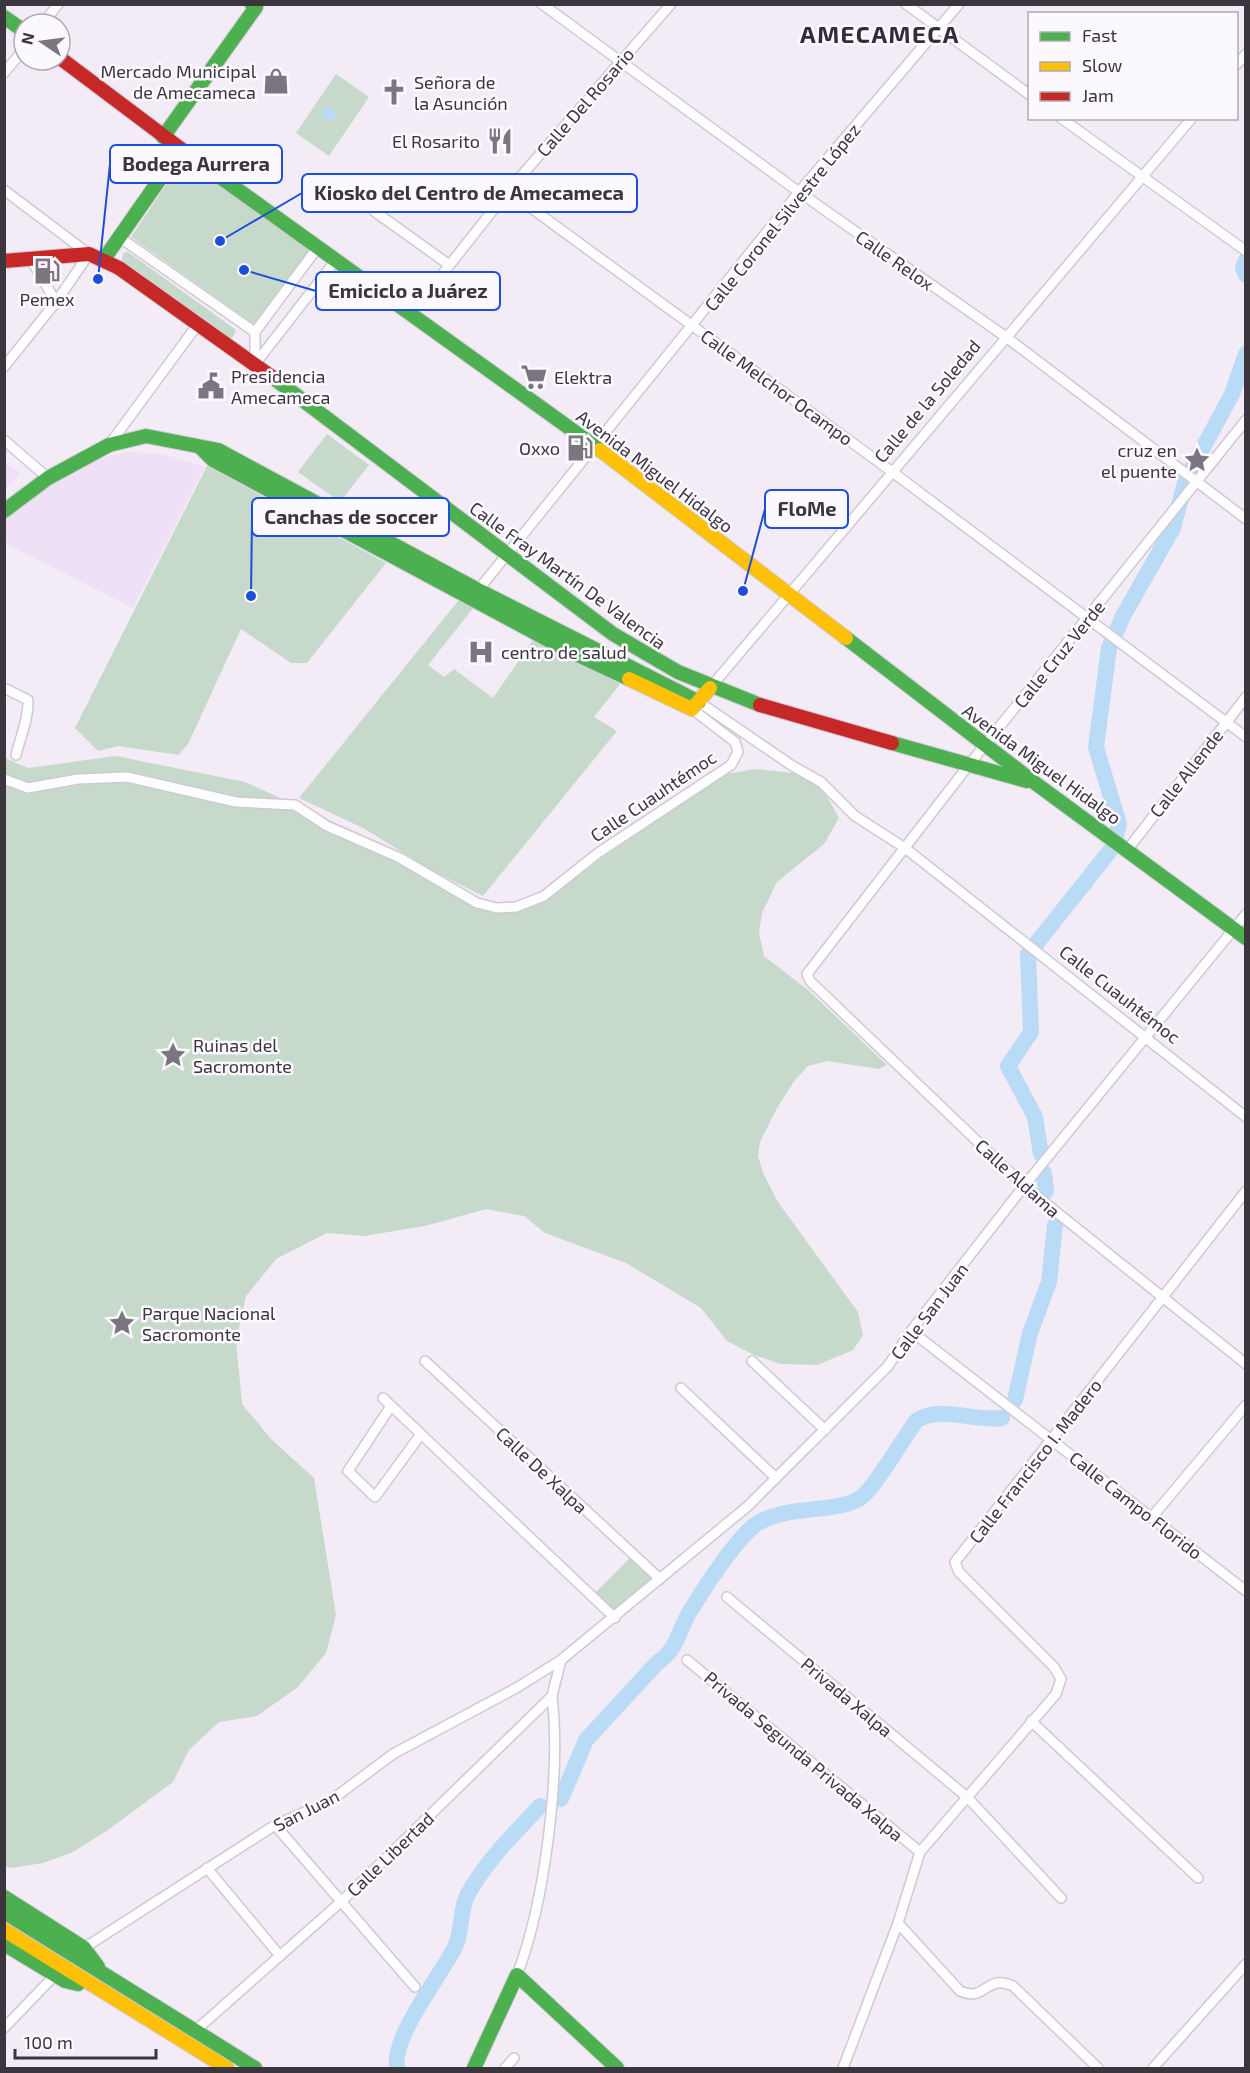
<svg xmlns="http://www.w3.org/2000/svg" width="1250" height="2073" viewBox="0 0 1250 2073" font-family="'Exo 2',sans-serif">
<rect width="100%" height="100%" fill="#f3ecf7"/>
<g fill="#eee1f5">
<polygon points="126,452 163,454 205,467 133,608 5,543 5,518 48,484 89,462"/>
<polygon points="4,462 20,474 5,489 4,489"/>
</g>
<g fill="#c6d9ca">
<polygon points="336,74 369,97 329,156 296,133"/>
<polygon points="184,158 313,249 256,326 131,237"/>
<polygon points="128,252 236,330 233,337 230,338 122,261 123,253"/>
<polygon points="327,434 369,465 340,502 298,472"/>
<polygon points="207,466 386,563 307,663 291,663 241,629 188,744 179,755 118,746 98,751 75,728"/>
<polygon points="458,601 474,607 428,665 444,677 454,669 493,698 533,640 620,684 594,717 617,731 483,896 429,869 365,829 299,798"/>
<polygon points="116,756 245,782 362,835 434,879 481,901 496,905 518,905 536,898 707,780 726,774 756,769 794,773 814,780 821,786 839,818 824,844 777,882 762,913 759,933 764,956 808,990 887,1065 879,1069 827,1061 808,1066 795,1080 777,1108 760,1142 758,1156 763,1173 778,1202 858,1312 863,1335 853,1350 817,1365 781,1364 754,1355 727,1341 701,1308 626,1263 545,1233 524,1216 486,1209 425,1226 364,1236 327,1233 276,1259 246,1296 236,1341 242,1404 271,1439 314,1478 336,1615 326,1653 298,1687 257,1716 219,1722 189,1750 173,1782 108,1830 73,1852 43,1863 10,1868 5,1866 5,758 28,768"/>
<polygon points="631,1557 655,1578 613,1612 594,1594"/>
</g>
<circle fill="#badbf6" cx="329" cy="114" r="7"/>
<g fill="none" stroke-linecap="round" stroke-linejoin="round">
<g stroke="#badbf6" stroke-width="16">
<polyline points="1246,260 1243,268 1246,275"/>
<polyline points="1041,1154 1035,1117 1008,1066 1031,1032 1028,954 1113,847 1119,824 1096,747 1109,648 1123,616 1173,528 1186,479 1232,394 1246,354"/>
<polyline points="1044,1173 1046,1191"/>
<polyline points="1015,1400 1030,1333 1049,1282 1055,1225"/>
<path d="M561 1799 586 1740 658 1662C677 1650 678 1632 689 1613 702 1591 735 1540 755 1525 786 1503 843 1515 864 1495 882 1477 901 1441 917 1420 942 1405 974 1422 1002 1418"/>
<path d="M397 2068C391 2038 441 1975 455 1947 463 1931 459 1910 468 1894 486 1861 515 1833 540 1806"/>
</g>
<g stroke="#cfc9d2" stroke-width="12">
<g id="street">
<polyline points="542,4 799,192 1006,337 1246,519"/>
<polyline points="906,4 1030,95"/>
<polyline points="43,24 58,4"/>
<polyline points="1236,65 1246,54"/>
<polyline points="4,73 24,49"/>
<polyline points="1061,118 1246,251"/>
<polyline points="4,190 89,254 56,302 4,367"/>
<polyline points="508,191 891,471 1246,737"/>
<polyline points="374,211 448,264"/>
<polyline points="119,237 255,332"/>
<polyline points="30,258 56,302"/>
<polyline points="411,314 508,191 671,4"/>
<polyline points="255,364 255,332 318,247"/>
<polyline points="255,364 336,260"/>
<polyline points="1246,420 968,766 807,974 810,981 1024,1186 1246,1364"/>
<polyline points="4,440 48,478"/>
<polyline points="109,445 198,324"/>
<polyline points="475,594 799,192 959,4"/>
<path d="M4 688 28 700C29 718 20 738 16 755"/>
<polyline points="710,688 1192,118"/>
<polyline points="699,702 791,765 821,782 855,816 905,848 1246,1117"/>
<polyline points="4,779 28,788 78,779 127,777 236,802 295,805 327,826 400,858 477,903 497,908 516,907 544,896 598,853 731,765 738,752 735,742 692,709"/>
<polyline points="1128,849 1246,697"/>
<polyline points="911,1331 1246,1591"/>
<polyline points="425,1361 660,1579"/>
<polyline points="752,1361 825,1430"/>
<polyline points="681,1388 776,1478"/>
<polyline points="383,1398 615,1618"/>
<polyline points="391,1406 348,1471 375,1497 421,1434"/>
<polyline points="1152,1517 1246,1405"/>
<polyline points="727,1597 967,1797 1061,1898"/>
<polyline points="687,1660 920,1852"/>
<polyline points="1031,1721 1198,1878"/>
<polyline points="275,1825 415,1987"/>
<polyline points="207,1868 280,1956"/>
<path d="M898 1923 960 1991C986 2003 986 1973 1013 1986L1098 2068"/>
<polyline points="84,1948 275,1825 330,1801 393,1754 518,1687 561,1660 748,1506 888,1366 911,1331 1024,1186 1246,914"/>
<path d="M517 1975C545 1902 561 1774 552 1696"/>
<polyline points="4,2028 55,1975"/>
<polyline points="195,2031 343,1900 552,1696 561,1660"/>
<polyline points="505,2068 514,2058"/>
<polyline points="843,2068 898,1923 920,1852 1056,1694 1061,1679 1054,1667 959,1572 955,1562 1246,1191"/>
<polyline points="1153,2068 1246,1964"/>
</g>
</g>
<g stroke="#cfc9d2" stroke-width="16">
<g id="fast">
<polyline points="4,17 24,31"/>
<polyline points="163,137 256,7 252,4"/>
<polyline points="104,259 181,149 600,450"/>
<polyline points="272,377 613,634 678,672 760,705"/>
<polyline points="200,447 213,460 569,651 629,679"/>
<polyline points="4,511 48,478 109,445 146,436 218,450 478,590 699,702"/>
<polyline points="846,638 1035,783 1246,938"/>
<polyline points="892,743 1027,781"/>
<polyline points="4,1897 84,1948 98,1967"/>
<polyline points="4,1912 255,2068"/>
<polyline points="4,1944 65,1981 78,1984"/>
<polyline points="474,2068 517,1975 617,2068"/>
</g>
</g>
<g stroke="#cfc9d2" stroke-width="16">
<g id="slow">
<polyline points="600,450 846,638"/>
<polyline points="629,679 692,709 710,688"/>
<polyline points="4,1930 227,2068"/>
</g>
</g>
<g stroke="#cfc9d2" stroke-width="16">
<g id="jam">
<polyline points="60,58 181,149"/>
<polyline points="4,261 89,254 119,268 272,377"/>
<polyline points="760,705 892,743"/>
</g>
</g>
<use href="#street" stroke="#fdfcfe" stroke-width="9"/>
<use href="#fast" stroke="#4caf50" stroke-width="14"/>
<use href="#slow" stroke="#ffc107" stroke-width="14"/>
<use href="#jam" stroke="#c62828" stroke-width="14"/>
</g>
<defs>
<g id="shop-bare" transform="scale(2.07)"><path d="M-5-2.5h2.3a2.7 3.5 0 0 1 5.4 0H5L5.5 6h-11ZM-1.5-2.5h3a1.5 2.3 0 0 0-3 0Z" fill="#7b757f" stroke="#fbf9fd" stroke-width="2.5" paint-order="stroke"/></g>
<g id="church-bare" transform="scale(2.07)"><path d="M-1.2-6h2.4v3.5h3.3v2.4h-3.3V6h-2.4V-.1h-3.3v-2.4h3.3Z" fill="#7b757f" stroke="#fbf9fd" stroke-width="2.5" paint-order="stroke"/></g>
<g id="restaurant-bare" transform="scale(2.07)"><path d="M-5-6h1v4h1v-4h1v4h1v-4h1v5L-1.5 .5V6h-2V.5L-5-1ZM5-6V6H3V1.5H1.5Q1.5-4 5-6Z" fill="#7b757f" stroke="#fbf9fd" stroke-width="2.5" paint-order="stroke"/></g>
<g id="fuel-bare" transform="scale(2.07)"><path d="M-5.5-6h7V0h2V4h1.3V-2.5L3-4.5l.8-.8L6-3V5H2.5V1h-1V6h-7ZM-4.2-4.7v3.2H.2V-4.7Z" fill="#7b757f" stroke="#fbf9fd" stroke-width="2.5" paint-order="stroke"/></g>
<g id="supermarket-bare" transform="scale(2.07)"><path d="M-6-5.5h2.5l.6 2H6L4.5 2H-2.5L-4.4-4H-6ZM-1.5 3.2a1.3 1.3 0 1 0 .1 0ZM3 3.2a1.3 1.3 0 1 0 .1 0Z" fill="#7b757f" stroke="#fbf9fd" stroke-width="2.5" paint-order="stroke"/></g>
<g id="civic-bare" transform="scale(2.07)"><path d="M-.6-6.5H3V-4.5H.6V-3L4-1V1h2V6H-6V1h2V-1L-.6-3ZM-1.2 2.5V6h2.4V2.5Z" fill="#7b757f" stroke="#fbf9fd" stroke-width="2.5" paint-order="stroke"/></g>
<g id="sight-bare" transform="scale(2.07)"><path d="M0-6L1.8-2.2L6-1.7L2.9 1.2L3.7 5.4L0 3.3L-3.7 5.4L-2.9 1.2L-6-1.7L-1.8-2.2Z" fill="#7b757f" stroke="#fbf9fd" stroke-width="2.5" paint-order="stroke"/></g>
<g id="hospital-bare" transform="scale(2.07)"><path d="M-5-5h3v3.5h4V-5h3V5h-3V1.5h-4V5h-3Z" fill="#7b757f" stroke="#fbf9fd" stroke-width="2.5" paint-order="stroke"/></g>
</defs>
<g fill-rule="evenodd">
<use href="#shop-bare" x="276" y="81"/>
<use href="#church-bare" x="394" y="92"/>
<use href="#restaurant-bare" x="500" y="141"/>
<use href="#fuel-bare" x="47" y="271"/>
<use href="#supermarket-bare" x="534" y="377"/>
<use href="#civic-bare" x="211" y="386"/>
<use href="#fuel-bare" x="580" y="448"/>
<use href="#sight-bare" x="1197" y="460"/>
<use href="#hospital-bare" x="481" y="652"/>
<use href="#sight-bare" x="173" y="1055"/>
<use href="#sight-bare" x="122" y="1323"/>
</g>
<g text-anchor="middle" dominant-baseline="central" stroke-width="5" stroke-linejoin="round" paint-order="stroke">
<g font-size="18" fill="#3b353e" stroke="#fbf9fd" text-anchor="start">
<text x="256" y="71" text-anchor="end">Mercado Municipal<tspan x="256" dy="21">de Amecameca</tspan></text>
<text x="414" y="82">Señora de<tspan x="414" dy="21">la Asunción</tspan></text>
<text x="480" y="141" text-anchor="end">El Rosarito</text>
<text x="47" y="299" text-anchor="middle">Pemex</text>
<text x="231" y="376">Presidencia<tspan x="231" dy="21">Amecameca</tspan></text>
<text x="554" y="377">Elektra</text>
<text x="560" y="448" text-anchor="end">Oxxo</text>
<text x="1177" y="450" text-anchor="end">cruz en<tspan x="1177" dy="21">el puente</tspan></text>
<text x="501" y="652">centro de salud</text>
<text x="193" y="1045">Ruinas del<tspan x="193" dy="21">Sacromonte</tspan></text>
<text x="142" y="1313">Parque Nacional<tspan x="142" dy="21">Sacromonte</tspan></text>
</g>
<g font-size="18" fill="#3b353e" stroke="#fbf9fd">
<text transform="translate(585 102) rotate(-49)">Calle Del Rosario</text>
<text transform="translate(782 217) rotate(-51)">Calle Coronel Silvestre López</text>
<text transform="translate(895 260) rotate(35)">Calle Relox</text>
<text transform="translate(777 387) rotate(36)">Calle Melchor Ocampo</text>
<text transform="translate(927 401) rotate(-50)">Calle de la Soledad</text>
<text transform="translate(655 471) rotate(37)">Avenida Miguel Hidalgo</text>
<text transform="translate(568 575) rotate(36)">Calle Fray Martín De Valencia</text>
<text transform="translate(1059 654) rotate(-51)">Calle Cruz Verde</text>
<text transform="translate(1042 764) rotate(36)">Avenida Miguel Hidalgo</text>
<text transform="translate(1186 773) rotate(-52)">Calle Allende</text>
<text transform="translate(653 796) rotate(-34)">Calle Cuauhtémoc</text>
<text transform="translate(1120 994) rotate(38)">Calle Cuauhtémoc</text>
<text transform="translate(1018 1178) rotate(42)">Calle Aldama</text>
<text transform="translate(929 1311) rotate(-53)">Calle San Juan</text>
<text transform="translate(1035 1461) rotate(-52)">Calle Francisco I. Madero</text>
<text transform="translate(542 1470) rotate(43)">Calle De Xalpa</text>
<text transform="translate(1136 1505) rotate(38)">Calle Campo Florido</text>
<text transform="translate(847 1697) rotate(40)">Privada Xalpa</text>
<text transform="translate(804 1756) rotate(40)">Privada Segunda Privada Xalpa</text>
<text transform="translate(306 1810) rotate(-27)">San Juan</text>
<text transform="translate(390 1854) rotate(-44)">Calle Libertad</text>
</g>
<g font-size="24" font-weight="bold" letter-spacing="1.5" fill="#352b3b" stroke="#fbf9fd">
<text x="880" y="33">AMECAMECA</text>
</g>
</g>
<path fill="none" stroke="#1d4ed8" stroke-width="2" d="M98 279L110 164M220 241L302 193M244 270L316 291M743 591L765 509M251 596L252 517"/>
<g fill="#1d4ed8" stroke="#fbf9fd" stroke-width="2">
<circle cx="98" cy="279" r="6"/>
<circle cx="220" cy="241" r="6"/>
<circle cx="244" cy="270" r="6"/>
<circle cx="743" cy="591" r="6"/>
<circle cx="251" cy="596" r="6"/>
</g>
<g fill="#fbf9fd" stroke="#1d4ed8" stroke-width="2">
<rect x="110" y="145" width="172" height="38" rx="6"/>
<rect x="302" y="174" width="335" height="38" rx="6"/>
<rect x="316" y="272" width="184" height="38" rx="6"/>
<rect x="765" y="490" width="83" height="38" rx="6"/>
<rect x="252" y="498" width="197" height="38" rx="6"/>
</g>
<g font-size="20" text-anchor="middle" font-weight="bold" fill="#3b353e">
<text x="196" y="171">Bodega Aurrera</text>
<text x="469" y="200">Kiosko del Centro de Amecameca</text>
<text x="408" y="298">Emiciclo a Juárez</text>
<text x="807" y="516">FloMe</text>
<text x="351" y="524">Canchas de soccer</text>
</g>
<rect width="1250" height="2073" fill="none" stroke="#3b353e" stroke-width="12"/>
<rect x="1028" y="12" width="210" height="108" fill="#fbf9fd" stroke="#aeabb1" stroke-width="1.5"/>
<rect x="1040" y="32" width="30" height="9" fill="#4caf50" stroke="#aeabb1" stroke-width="1.5"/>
<text x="1082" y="42" font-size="18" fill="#3b353e">Fast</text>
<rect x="1040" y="62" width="30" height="9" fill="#ffc107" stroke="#aeabb1" stroke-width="1.5"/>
<text x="1082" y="72" font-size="18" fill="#3b353e">Slow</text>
<rect x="1040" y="92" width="30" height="9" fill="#c62828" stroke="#aeabb1" stroke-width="1.5"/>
<text x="1082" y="102" font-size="18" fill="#3b353e">Jam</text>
<g transform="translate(42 42) rotate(283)"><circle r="28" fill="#fbf9fd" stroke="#aeabb1" stroke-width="1.5"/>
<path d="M0-4.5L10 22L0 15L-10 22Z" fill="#7b757f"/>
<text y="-9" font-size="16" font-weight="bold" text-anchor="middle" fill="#3b353e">N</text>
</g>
<path d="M15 2049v9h141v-9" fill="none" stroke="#3b353e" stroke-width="3"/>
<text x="24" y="2049" font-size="18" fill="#3b353e" stroke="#fbf9fd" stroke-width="4.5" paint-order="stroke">100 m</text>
</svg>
